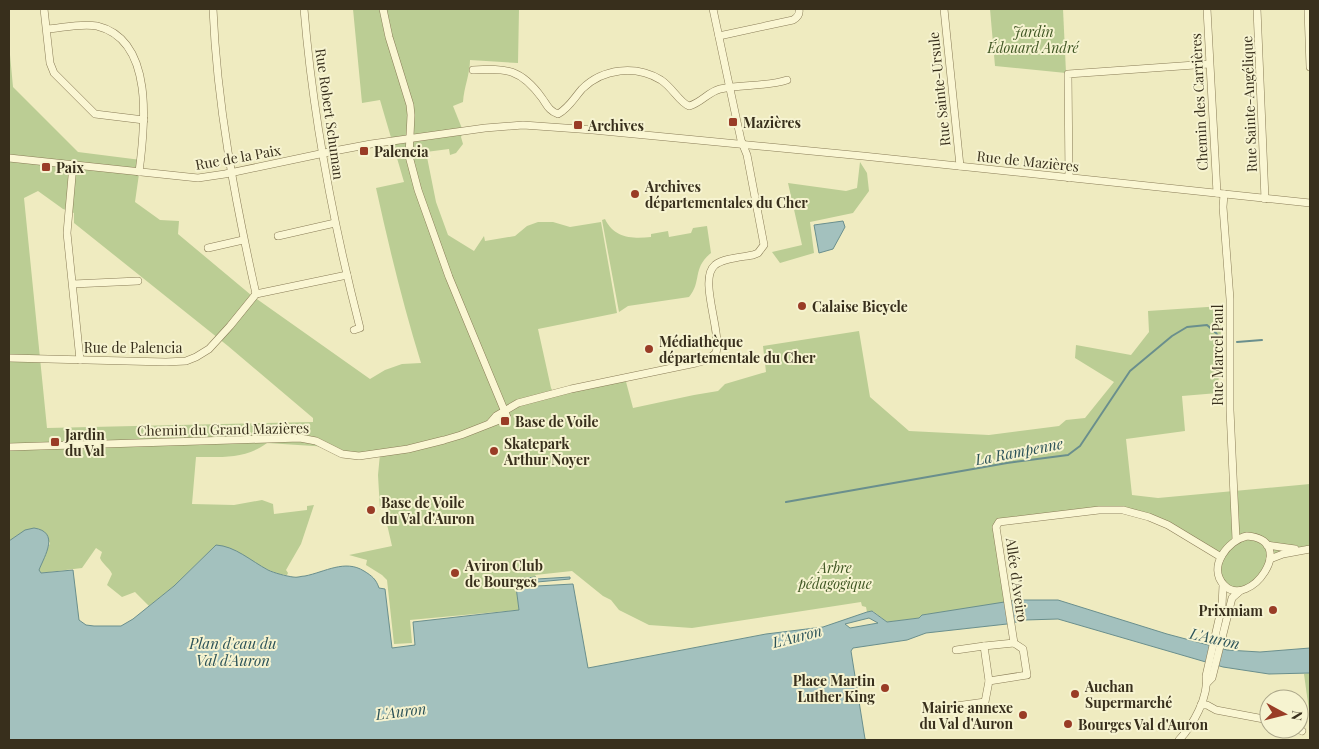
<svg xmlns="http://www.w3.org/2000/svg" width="1319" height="749" viewBox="0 0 1319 749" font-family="'Playfair Display',serif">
<rect width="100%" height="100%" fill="#efebc0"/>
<g fill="#bbcd94" fill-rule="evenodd">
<path d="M353 9H519L518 63 470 60C470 74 464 87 463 102L453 106 463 131 461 137 463 144 456 153 450 155 449 149 426 152 436 202 448 235 474 251 484 236 485 241 515 236 527 226 538 222H553L570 227 601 222 617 313 538 329 551 388 554 393 625 378 633 408 694 395 718 391 725 384 766 372 763 346 859 331 870 397 909 431 989 435 1059 426 1066 420 1085 418 1114 382 1075 358 1076 345 1131 355 1149 332 1148 311 1222 306 1218 393 1182 396 1185 431 1126 439 1132 495 1158 498 1310 484V549L1276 557 1259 580 1235 591 1220 578V557L1169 525 1123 510 999 522 1008 603 922 615 919 618 887 622 873 611 867 612 866 607 862 606 861 602 692 628 649 625 619 610 611 600 603 596 572 571 535 575 536 577 515 579 519 610 410 620 412 643 394 644 387 580 382 575 366 565 367 560 349 555 392 546 386 520 385 510H380L378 475 380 454 359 456 329 447 267 443C246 459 221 457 196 457L192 504 234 505 262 500 273 504 274 514 307 510V506L314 505 301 544 286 570 288 573 287 575 277 574 216 545 174 586 149 606 135 592 122 597 107 585 112 574C110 568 103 565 100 558L102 552 96 548 82 568 41 573 39 570 50 543 41 530C27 528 20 534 9 541V44L13 87 78 152 141 160 135 202 160 220 179 221 178 234 251 295 370 379 385 370 402 364 421 363C403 305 389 247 376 188L404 182 380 100 362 103ZM38 191 63 209 74 213V223L228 346 313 418V422L47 428 24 198Z"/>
<polygon points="990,9 1063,9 1066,73 995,66"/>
<polygon points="860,162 867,173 869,191 853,213 810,222 814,253 780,263 772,252 802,245 788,183 846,191 857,188"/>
<path d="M605 219C614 238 632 239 651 237V234L668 231 669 237 691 233 693 228 707 226 711 253C692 268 702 282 689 297L628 306 619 312 602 220Z"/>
<polygon points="1310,673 1310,718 1304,674"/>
</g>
<g fill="#a3c1be" stroke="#6a8f8d" fill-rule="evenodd">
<polygon points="843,221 845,227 833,249 819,253 814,225"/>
<path d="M34 528C60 532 45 555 39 570L41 573 73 570 79 620 86 625 94 626H121L133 619 174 586 216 545C235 546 251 561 268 570 274 573 286 576 293 577 297 578 301 576 305 576 325 572 345 559 364 571 372 576 376 579 379 588L385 589 392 648 415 645 413 622 519 610 515 579 536 577 537 579 570 577V579L537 582V586L573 584 588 668 766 634 823 627 867 612 872 611 887 622 919 618 922 615 1017 600H1058L1167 634 1227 650 1260 652 1310 648V673L1269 674 1223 667 1058 619 1025 620 1007 624 926 633 907 640 853 648 851 651 865 739 867 740H9V541L25 530ZM869 618 878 623 850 628 845 624Z"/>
</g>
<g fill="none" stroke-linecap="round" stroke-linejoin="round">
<g stroke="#6a8f8d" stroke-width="2">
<polyline points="1237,342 1262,340"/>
<polyline points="786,502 1007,463 1068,455 1080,446 1130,371 1172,336 1187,327 1207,325 1216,333 1223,342"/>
</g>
<g stroke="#897c57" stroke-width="8">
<g id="street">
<polyline points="44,9 50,63 54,73 95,114 144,120"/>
<path d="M213 9C217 105 235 200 256 294"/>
<path d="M304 9C313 117 333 223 360 328L354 330"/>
<polyline points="944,9 960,166"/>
<polyline points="1207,9 1217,193"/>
<polyline points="1257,9 1265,199"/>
<polyline points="1308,9 1310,67"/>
<path d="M47 29C62 28 81 23 97 26 155 40 145 127 139 172"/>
<path d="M719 36 793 20C798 17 800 14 799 9"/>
<path d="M473 70C507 68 521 69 542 98 547 105 549 111 558 114 569 108 574 98 582 89 603 68 636 65 661 80 672 87 680 103 689 106 701 103 708 92 720 89 742 84 766 87 787 80"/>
<polyline points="9,158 198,178 225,174 334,151 371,144 485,128 523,125 593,130 863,156 1310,203"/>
<polyline points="73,165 67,233 80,360"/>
<polyline points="1069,178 1068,74 1209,64"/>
<polyline points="1224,194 1223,207 1230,299 1230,410 1236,539"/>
<polyline points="278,236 335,223"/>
<polyline points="208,248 243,240"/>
<polyline points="73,284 138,281"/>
<polyline points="9,358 166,362 186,361 196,357 209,349 230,326 256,294 347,275"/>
<path d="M490 423 496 416 518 403 571 389 696 363 707 360 716 353C722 331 698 279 715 265 724 258 743 257 753 255L758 253 764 245 747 155 741 140 736 117 713 9"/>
<polyline points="9,447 300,438 316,441 342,454 359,456 408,449 444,440 461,435 507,417 449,277 418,190 409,156 411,115 410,105 389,37 383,9"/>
<path d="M1247 536C1300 540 1249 611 1224 585 1207 567 1228 540 1247 536Z"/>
<polyline points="1267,545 1295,549"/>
<polyline points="1270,559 1283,554 1310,549"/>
<polyline points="956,650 984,646"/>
<polyline points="989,681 984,646 1014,643"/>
<polyline points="1207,683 1212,678 1232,598 1240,591"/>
<polyline points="1201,705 1207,705 1216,710 1269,720"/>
<polyline points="956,706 985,702 989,681 1027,675 1023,649 1014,643 996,527 999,522 1099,510 1123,510 1149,517 1168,525 1221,557"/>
<polyline points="1298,729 1302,731"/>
<path d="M1179 740C1193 725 1209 697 1206 676L1222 606 1223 585"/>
</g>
</g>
<use href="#street" stroke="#faf6d3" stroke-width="7"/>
</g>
<g fill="#993c26" stroke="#f6f3d0" stroke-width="2">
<rect x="728" y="117" width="10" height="10" rx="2.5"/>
<rect x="573" y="120" width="10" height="10" rx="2.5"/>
<rect x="359" y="146" width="10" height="10" rx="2.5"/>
<rect x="41" y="162" width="10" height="10" rx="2.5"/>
<circle cx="635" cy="194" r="5"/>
<circle cx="802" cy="306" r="5"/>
<circle cx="649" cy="349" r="5"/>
<rect x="500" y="416" width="10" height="10" rx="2.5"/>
<rect x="50" y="437" width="10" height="10" rx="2.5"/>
<circle cx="494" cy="451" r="5"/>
<circle cx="371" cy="510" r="5"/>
<circle cx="455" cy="573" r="5"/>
<circle cx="1273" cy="610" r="5"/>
<circle cx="885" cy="688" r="5"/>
<circle cx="1075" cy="694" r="5"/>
<circle cx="1023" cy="715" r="5"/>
<circle cx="1068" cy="724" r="5"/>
</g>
<g text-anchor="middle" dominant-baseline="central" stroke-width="4" stroke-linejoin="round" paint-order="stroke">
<g font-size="14" font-style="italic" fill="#3e5522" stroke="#f6f3d0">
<text x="1033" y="31">Jardin<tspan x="1033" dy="16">Édouard André</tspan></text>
<text x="835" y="567">Arbre<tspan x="835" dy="16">pédagogique</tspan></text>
</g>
<g font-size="14" fill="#382f1c" stroke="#f6f3d0">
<text transform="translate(939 89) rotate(-96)">Rue Sainte-Ursule</text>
<text transform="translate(1199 102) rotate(-93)">Chemin des Carrières</text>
<text transform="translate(1249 104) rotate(-92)">Rue Sainte-Angélique</text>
<text transform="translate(330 114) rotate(82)">Rue Robert Schuman</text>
<text transform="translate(238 157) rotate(-10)">Rue de la Paix</text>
<text transform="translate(1028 161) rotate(6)">Rue de Mazières</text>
<text x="133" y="347">Rue de Palencia</text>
<text transform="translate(1217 355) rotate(-90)">Rue Marcel Paul</text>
<text transform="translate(223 429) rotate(-1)">Chemin du Grand Mazières</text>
<text transform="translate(1017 580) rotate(82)">Allée d'Aveiro</text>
</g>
<g font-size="14" font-weight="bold" fill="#382f1c" stroke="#f6f3d0" text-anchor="start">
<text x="743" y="122">Mazières</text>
<text x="588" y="125">Archives</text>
<text x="374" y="151">Palencia</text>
<text x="56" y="167">Paix</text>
<text x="645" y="186">Archives<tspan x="645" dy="16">départementales du Cher</tspan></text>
<text x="812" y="306">Calaise Bicycle</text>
<text x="659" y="341">Médiathèque<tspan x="659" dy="16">départementale du Cher</tspan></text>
<text x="515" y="421">Base de Voile</text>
<text x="65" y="434">Jardin<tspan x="65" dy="16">du Val</tspan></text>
<text x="504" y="443">Skatepark<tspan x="504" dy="16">Arthur Noyer</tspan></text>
<text x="381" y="502">Base de Voile<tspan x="381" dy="16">du Val d'Auron</tspan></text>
<text x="465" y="565">Aviron Club<tspan x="465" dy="16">de Bourges</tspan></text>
<text x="1263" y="610" text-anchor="end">Prixmiam</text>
<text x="875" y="680" text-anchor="end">Place Martin<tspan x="875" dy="16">Luther King</tspan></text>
<text x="1085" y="686">Auchan<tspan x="1085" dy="16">Supermarché</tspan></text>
<text x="1013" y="707" text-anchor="end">Mairie annexe<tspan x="1013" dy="16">du Val d'Auron</tspan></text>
<text x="1078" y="724">Bourges Val d'Auron</text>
</g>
<g font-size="15" font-style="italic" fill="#2b5258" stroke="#f6f3d0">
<text transform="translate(1019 451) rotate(-11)">La Rampenne</text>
<text transform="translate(797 636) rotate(-14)">L'Auron</text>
<text transform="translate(1215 638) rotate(13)">L'Auron</text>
<text x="233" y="643">Plan d'eau du<tspan x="233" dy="17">Val d'Auron</tspan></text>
<text transform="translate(401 711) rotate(-7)">L'Auron</text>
</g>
</g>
<rect width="1319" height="749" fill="none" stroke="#382f1c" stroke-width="20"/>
<g transform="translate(1284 714) rotate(97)"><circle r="24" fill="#f6f3d0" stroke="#aaa588"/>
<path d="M0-4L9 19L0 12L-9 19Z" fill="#993c26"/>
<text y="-8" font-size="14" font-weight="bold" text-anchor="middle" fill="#382f1c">N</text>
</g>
</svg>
